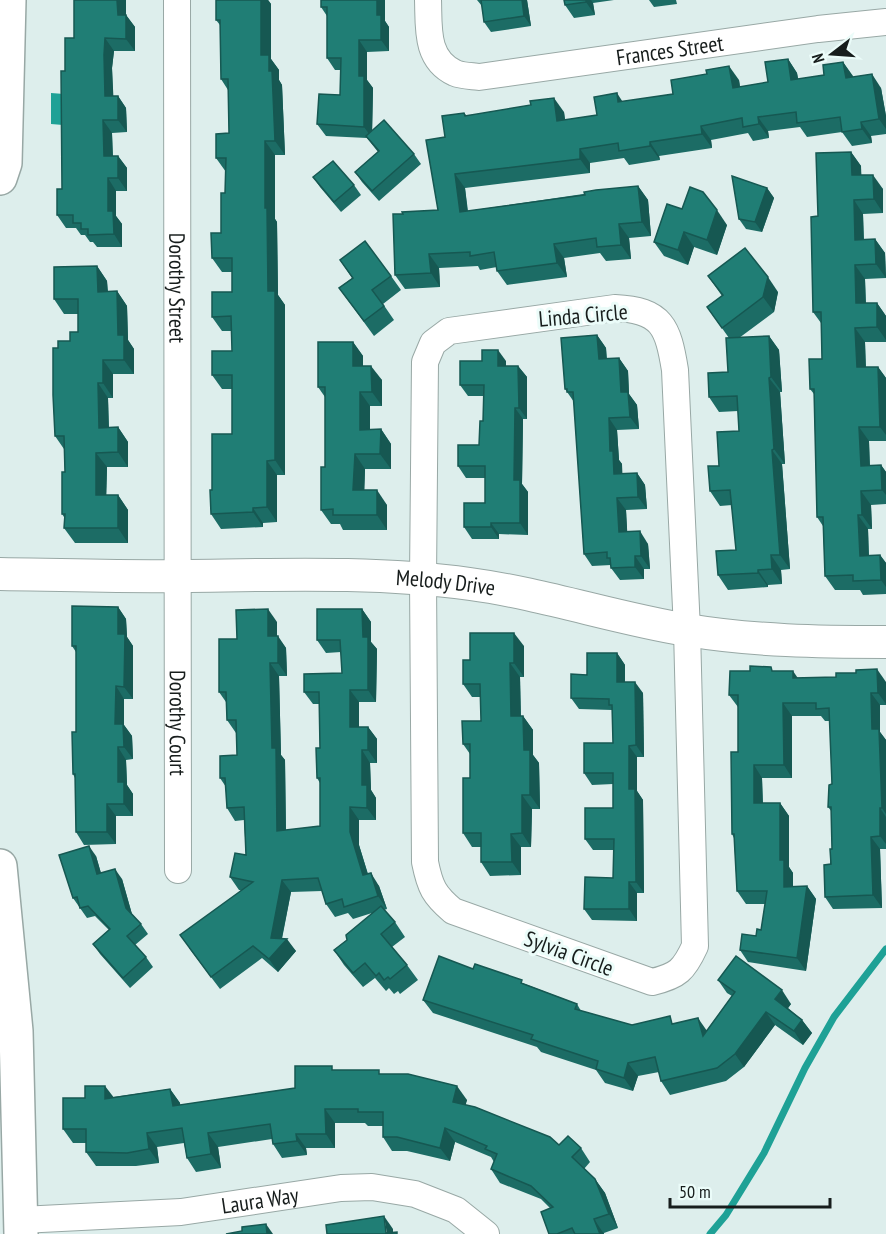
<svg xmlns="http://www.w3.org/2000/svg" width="886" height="1234" viewBox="0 0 886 1234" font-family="'PT Sans Narrow',sans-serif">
<rect width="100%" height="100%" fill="#ddeeec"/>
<polygon fill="#1ea196" points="51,93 64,94 63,125 51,124"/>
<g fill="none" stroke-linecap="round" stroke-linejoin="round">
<polyline stroke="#1ea196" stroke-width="7" points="710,1234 726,1215 764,1153 805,1068 834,1017 886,949"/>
<g stroke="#98a8a5" stroke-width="28">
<g id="minor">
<path id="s1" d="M177 0 178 870"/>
<path id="s2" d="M428 0C429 27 425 59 455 73 462 76 472 76 479 77L818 29 886 22"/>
<path d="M615 308C662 310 668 327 675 370L687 630 695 946C684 970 678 976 652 982L453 911C434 895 430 887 425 862L423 579 425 362 433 343 449 331Z"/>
<path id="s3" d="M21 1220 181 1212 341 1188 372 1187 415 1194 456 1210 486 1234"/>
</g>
</g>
<g stroke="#98a8a5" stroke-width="34">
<g id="tertiary">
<path id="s4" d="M0 574C60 575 121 577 181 576 278 575 374 571 470 584 544 594 614 618 687 630 753 641 820 642 886 642"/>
</g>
</g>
<g stroke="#98a8a5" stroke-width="36">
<g id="secondary">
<polyline points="0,178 5,163 9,0"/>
<polyline points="0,866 16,1031 21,1234"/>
</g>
</g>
<use href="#minor" stroke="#fff" stroke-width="26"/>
<use href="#tertiary" stroke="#fff" stroke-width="32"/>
<use href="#secondary" stroke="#fff" stroke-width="33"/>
</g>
<g fill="#1c6c65">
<polygon points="74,0 126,0 126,15 135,27 135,51 114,51 112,68 113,96 118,96 126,108 127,132 112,133 113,156 118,156 127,168 127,191 116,191 116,216 122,224 122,247 97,247 93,242 90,242 85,235 81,235 76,228 66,228 57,215 62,189 65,71 74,38"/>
<polygon points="216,0 268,0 271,4 271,59 279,70 279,80 282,85 285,155 275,155 275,219 277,222 278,295 285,305 285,475 277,475 277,522 263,523 263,527 221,529 211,514 212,490 232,434 232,389 222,389 212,375 232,351 232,331 222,331 212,317 232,292 232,272 222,272 212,258 221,233 225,193 226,172 216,158 229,133 228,90 221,79 220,25 216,20"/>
<polygon points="321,0 385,21 389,27 389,51 367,52 367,80 373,88 372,131 414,154 421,164 379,201 362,182 355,172 378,152 367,138 326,136 317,124 340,95 340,70 335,70 327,58 327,16 321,7"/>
<polygon points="477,0 527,0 531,26 491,32 484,22 482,6"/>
<polygon points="564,0 614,0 593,3 595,15 574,18 565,5"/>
<polygon points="649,0 676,0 677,4 654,7"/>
<polygon points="788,59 797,73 798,79 824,75 843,62 853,77 881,88 886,116 886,134 871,136 872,143 852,146 842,132 807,137 800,127 768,131 769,138 753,141 748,133 711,140 712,148 659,156 660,160 629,165 624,158 590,163 590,173 465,188 468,211 638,186 648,200 651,236 629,238 631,259 606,261 600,253 564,258 567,277 507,285 497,271 497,267 480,270 478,266 439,268 440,287 405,289 395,275 438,210 445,137 464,113 466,115 564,112 565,120 597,115 623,102 673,94 739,80 740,87 768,82"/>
<polygon points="851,152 861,166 861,175 883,189 883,213 863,214 864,240 875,239 885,253 886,278 865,279 866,303 877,303 886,316 886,342 865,342 866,367 878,367 886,378 886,441 869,441 870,465 881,465 886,472 886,504 871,505 872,529 868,529 869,555 880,555 886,563 886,594 863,595 860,590 835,590 825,576 823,526 817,517 814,394 810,389 822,359 821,323 813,312 818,216"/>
<polygon points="313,177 354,185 361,195 341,212 320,187"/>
<polygon points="767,188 774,198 762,232 746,229 739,219"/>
<polygon points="667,204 727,225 717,255 694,247 688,265 664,256 654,242"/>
<polygon points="340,260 391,276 401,290 383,304 394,320 374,336 339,288 352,278"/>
<polygon points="97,266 107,281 108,291 117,291 127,306 128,340 134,349 134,374 113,374 113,398 108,398 109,427 118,427 128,442 128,467 107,467 106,495 118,495 128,510 128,543 75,543 64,528 64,517 62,514 65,472 64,449 55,436 58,348 70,341 78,332 78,314 64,314 54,299"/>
<polygon points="708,276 778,292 774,312 739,338 769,336 779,350 782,392 780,392 785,464 782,464 790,569 781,570 782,584 768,585 768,587 728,590 718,575 736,550 732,505 720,506 710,491 719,466 739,431 738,411 719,412 709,397 728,372 729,338 707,307 722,296"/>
<polygon points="597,335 606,348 607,359 619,358 628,371 629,394 637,405 639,429 617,430 619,460 622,464 622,474 637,473 645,485 647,509 626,510 627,532 648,544 650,569 644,569 644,579 620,580 611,568 611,565 592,566 584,554 574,402 565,389"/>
<polygon points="353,342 363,356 363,366 382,380 382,406 370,406 370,429 381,429 391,444 391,469 365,469 364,490 387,505 387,530 343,530 340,524 331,524 321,510 325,467 325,397 318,387"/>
<polygon points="506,361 506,366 518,366 527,377 527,419 523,419 522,484 528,492 528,535 499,534 499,539 472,539 464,527 485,503 485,478 466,478 458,466 479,445 483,421 484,396 468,396 460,385"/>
<polygon points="118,607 126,619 127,637 133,646 133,699 124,699 124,725 132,736 133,759 126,760 127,785 133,794 133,816 116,816 116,844 84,845 76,832 75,778 73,774 76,732 76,652 72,646"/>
<polygon points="362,609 371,622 371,642 377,649 376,702 359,702 359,727 368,727 377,739 377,763 370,763 371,790 376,798 376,820 359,820 359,845 368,874 379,886 387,909 384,910 395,922 405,937 392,947 407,965 418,980 400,994 398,991 394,994 389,988 386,991 375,978 363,987 344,965 334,950 347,940 372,913 353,919 348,913 335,917 326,904 322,891 291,892 282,939 296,951 278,972 262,958 220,989 189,948 241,890 239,890 230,877 246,855 244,820 235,821 227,808 226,787 220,778 237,755 237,733 236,733 227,720 226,702 219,692 237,639 277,622 277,636 286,648 287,676 279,676 281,755 285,760 286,830 320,826 320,783 317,778 320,748 319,704 313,704 304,692 342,673 341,652 326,653 317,640"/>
<polygon points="524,646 524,677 520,677 521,716 523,716 533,730 533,755 539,763 540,809 532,809 531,847 521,847 521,875 490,876 481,862 481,847 472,847 463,833 470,778 470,754 463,744 481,721 481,697 472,697 463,684 470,660"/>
<polygon points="617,653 625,665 625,682 643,693 644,757 637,757 637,791 643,800 644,893 637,893 637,921 592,920 584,909 613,878 613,850 593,850 585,839 613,808 613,784 592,785 584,773 613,743 612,710 579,709 571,698 587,675"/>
<polygon points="750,671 775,671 798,678 886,682 886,705 880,705 880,732 886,740 886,849 880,849 882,908 833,909 825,897 832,849 832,812 828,807 832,784 830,721 825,721 821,716 792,716 792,778 762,778 763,803 780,803 789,816 789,867 793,873 793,887 807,886 816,899 806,971 748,962 740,950 756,936 761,930 765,904 746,904 737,891 734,838 732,834 738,752 738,707 729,695"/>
<polygon points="96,856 101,873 122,879 132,914 141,924 148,934 135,945 146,957 153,967 130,988 100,954 93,944 109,930 95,916 87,918 73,898"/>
<polygon points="473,969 525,984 577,1004 581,1011 632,1025 675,1023 707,1030 732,996 727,993 718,980 791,1004 788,1008 802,1020 812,1033 803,1045 775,1025 744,1067 726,1081 670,1095 661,1081 659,1072 638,1076 633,1091 605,1083 596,1070 541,1052 537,1047 433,1013 423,1000"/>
<polygon points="335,1070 381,1074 467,1100 465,1105 559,1145 581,1148 590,1162 584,1169 595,1179 605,1193 618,1228 604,1233 604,1234 549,1234 550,1208 541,1199 500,1183 491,1169 494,1162 491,1157 455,1142 450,1161 407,1151 392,1151 383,1137 383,1126 368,1126 365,1123 335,1123 335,1148 306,1148 307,1155 282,1158 273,1144 272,1139 218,1147 221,1168 196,1172 187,1158 184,1143 157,1147 159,1163 136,1166 96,1166 86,1152 86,1143 73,1143 63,1129 85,1098 113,1097 170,1089 180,1103 180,1105 295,1088"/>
</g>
<g fill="#165852">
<polygon points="117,0 126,0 126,27 118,15"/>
<polygon points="261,0 268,0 271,4 271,59 279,70 279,80 282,85 285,155 275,141 261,55"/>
<polygon points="377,0 385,0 385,21 389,27 389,51 381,40 377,15"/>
<polygon points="522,0 527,0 531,26 524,16"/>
<polygon points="586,0 591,0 593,3 595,15 586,2"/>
<polygon points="126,15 135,27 135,51 126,39"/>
<polygon points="105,38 114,51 112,68 114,109 105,96 104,55"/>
<polygon points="359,40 367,52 367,80 373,88 372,138 364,127 359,76"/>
<polygon points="788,59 797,73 801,94 791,80"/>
<polygon points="843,62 853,76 856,92 846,78"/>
<polygon points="729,66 739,80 742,102 733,88"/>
<polygon points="872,74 881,88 886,116 886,129 879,119"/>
<polygon points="617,93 626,107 618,102"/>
<polygon points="118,96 126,108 127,132 118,120"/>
<polygon points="554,98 564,112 567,135 557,121"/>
<polygon points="758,117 768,131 769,138 759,124"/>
<polygon points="103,120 112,133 113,168 104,156"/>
<polygon points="861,122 871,136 872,143 862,129"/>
<polygon points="701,126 711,140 712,148 702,134"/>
<polygon points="265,141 275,155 275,219 277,222 278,295 285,305 285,475 275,460 265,208"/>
<polygon points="650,142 659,156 660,160 650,146"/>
<polygon points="580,149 590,163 590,173 580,159"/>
<polygon points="851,152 861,166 862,189 852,175"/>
<polygon points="118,156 127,168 127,191 118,178"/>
<polygon points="455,174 465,188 469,226 460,212"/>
<polygon points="873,175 883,189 883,213 874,199"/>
<polygon points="108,178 116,191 116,216 122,224 122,247 114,234 108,211"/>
<polygon points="638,186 648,200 651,236 642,222"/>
<polygon points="767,188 774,198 762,232 755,222"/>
<polygon points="854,200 863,214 864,254 855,240"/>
<polygon points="717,210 727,225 717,255 707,240"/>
<polygon points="619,224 629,238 631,259 621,245"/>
<polygon points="684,232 694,247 688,265 678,250"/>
<polygon points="875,239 885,253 886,278 876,264"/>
<polygon points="554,244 564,258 567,277 557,263"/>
<polygon points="429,254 439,268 440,287 431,273"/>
<polygon points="855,265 865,279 866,318 856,303"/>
<polygon points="97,266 107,281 108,306 98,292"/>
<polygon points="768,277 778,292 774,312 763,297"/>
<polygon points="117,291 127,306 128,340 134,349 134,374 124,360 118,335"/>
<polygon points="877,303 886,316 886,340 877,327"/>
<polygon points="855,328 865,342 866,382 857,367"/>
<polygon points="597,335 606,348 607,372 599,359"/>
<polygon points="769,336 779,350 782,392 771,377"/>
<polygon points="353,342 363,356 363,380 353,366"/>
<polygon points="498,350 506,361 506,377 498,366"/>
<polygon points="619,358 628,371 629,394 637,405 639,429 630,417 621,392"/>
<polygon points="103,360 113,374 113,398 103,383"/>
<polygon points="371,366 382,380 382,406 372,392"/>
<polygon points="518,366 527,377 527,419 519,408"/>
<polygon points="878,367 886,378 886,435 880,427"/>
<polygon points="769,378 780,392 785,464 774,449"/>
<polygon points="98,383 108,398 109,442 99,428"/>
<polygon points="360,392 370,406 370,444 360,430"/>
<polygon points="515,408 523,419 522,484 528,492 528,535 520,523 514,480"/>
<polygon points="609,418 617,430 619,460 622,464 623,487 614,474 610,451"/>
<polygon points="118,427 128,442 128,467 118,452"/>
<polygon points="859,427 869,441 870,480 861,466"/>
<polygon points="381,429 391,444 391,469 380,454"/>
<polygon points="772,450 782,464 790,569 780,555"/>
<polygon points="96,453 107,467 106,510 96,495"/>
<polygon points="355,454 365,469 364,505 353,490"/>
<polygon points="267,461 277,475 277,522 267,507"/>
<polygon points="881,465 886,472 886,495 882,490"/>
<polygon points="637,473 645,485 647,509 638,497"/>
<polygon points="377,490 387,505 387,530 377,515"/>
<polygon points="861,491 871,505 872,529 862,515"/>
<polygon points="118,495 128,510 128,543 118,528"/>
<polygon points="617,498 626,510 628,545 619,532"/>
<polygon points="253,508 263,523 263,527 253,512"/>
<polygon points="858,515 868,529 869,570 860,556"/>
<polygon points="491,523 499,534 499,539 491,527"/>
<polygon points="640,531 648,544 650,569 641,556"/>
<polygon points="771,555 781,570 782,584 772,569"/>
<polygon points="880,555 886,563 886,587 881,580"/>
<polygon points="635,556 644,569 644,579 635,567"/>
<polygon points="758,570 768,585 768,587 758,573"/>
<polygon points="118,607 126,619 127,637 133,646 133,699 124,687 118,634"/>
<polygon points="268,609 277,622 277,648 268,636"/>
<polygon points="362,609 371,622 371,642 377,649 376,702 368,690 363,637"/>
<polygon points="514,633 524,646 524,677 514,663"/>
<polygon points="278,636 286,648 287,676 278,663"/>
<polygon points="617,653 625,665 625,693 617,682"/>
<polygon points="270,663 279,676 281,755 285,760 286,843 277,831 272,748"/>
<polygon points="510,663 520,677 521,730 511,716"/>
<polygon points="877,669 886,682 886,704 878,693"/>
<polygon points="793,671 802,684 793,678"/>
<polygon points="635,682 643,693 644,757 636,745"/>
<polygon points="116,686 124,699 124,725 132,736 133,759 124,747 115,724"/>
<polygon points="350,690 359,702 359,739 350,727"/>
<polygon points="871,693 880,705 880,732 886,740 886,814 882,808 872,729"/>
<polygon points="783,703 792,716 792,778 784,765"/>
<polygon points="523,716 533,730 533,755 539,763 540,809 530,795 524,750"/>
<polygon points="368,727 377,739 377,763 368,750"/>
<polygon points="629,746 637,757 637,791 643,800 644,893 636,882 629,789"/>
<polygon points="118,747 126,760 127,785 133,794 133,816 124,804 118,782"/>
<polygon points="362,750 370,763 371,790 376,798 376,820 367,808 362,785"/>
<polygon points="754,765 762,778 763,816 754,803"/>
<polygon points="522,795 532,809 531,847 522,833"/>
<polygon points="780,803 789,816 789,867 793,873 793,900 784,887 780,860"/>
<polygon points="107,804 116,816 116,844 107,832"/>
<polygon points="350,807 359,820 359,845 372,888 363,875 350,832"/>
<polygon points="880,808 886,817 886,844 880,836"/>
<polygon points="511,834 521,847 521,875 512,862"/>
<polygon points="871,837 880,849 882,908 873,895"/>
<polygon points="89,846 96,856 104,884 97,874"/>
<polygon points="115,869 122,879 133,918 126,908"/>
<polygon points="371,873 379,886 387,909 378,896"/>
<polygon points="282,880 291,892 280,947 287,939 296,951 278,972 269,959 271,938"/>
<polygon points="629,882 637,893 637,921 629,909"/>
<polygon points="807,886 816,899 806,971 797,958"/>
<polygon points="782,990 791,1004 785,1012 775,999"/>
<polygon points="766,1012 775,1025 744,1067 735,1054"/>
<polygon points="698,1018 707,1031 703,1036"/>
<polygon points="802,1020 812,1033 803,1045 794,1031"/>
<polygon points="628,1063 638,1076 633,1091 624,1078"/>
<polygon points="105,1086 115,1099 105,1099"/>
<polygon points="457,1086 467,1100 463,1115 453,1102"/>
<polygon points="170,1089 180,1103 182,1120 173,1106"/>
<polygon points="325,1109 335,1123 335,1148 326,1134"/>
<polygon points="445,1128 455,1142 450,1161 440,1148"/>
<polygon points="147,1133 157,1147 159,1163 149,1149"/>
<polygon points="208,1133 218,1147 221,1168 211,1154"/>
<polygon points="296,1134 306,1148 307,1155 297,1141"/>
<polygon points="595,1179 605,1193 618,1228 609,1214"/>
<polygon points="384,1216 393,1229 393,1234 387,1234"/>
<polygon points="594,1219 604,1234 600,1234"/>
<polygon points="266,1224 273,1234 267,1234"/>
</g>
<g fill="#207e75" stroke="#165852" stroke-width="1.5">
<polygon points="74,0 117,0 118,15 126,15 126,39 105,38 104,55 105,96 118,96 118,120 103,120 104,156 118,156 118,178 108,178 108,211 113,211 114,234 88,235 88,229 81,229 81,223 73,223 73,215 57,215 57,189 62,189 61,71 65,71 65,38 74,38"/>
<polygon points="216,0 261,0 261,55 269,55 269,71 272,71 275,141 265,141 265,208 267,208 268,291 275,291 275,460 267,461 267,507 253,508 253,512 211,514 210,490 212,490 212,434 232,434 232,375 212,375 212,351 232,351 231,316 212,317 212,292 232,292 232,258 212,258 211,233 221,233 221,193 225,193 226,158 216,158 216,134 229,133 228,79 221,79 220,20 216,20"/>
<polygon points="321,0 377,0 377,15 381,15 381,40 359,40 359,76 364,76 364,127 317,124 319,94 340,95 341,58 327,58 327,7 321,7"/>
<polygon points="481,0 522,0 524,16 484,22"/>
<polygon points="564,0 586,0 586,2 565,5"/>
<polygon points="788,59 791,80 824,75 823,65 843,62 846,78 872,74 879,119 861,122 862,129 842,132 840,117 797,123 796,112 758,117 759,124 743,127 742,118 701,126 702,134 650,142 650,146 619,151 618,143 580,149 580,159 455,174 460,212 585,195 584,192 596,190 638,186 642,222 619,224 621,245 597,247 596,238 554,244 557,263 497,271 494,252 470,256 470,252 429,254 431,273 395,275 393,214 403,214 402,212 438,210 426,140 445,137 442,116 464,113 465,116 531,105 530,101 554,98 557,121 597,115 594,97 617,93 618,102 673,94 671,80 707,74 706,70 729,66 733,88 768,82 765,62"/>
<polygon points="384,120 414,154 372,191 355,172 379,151 366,136"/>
<polygon points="851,152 852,175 873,175 874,199 854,200 855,240 875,239 876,264 855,265 856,303 877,303 877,327 855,328 857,367 878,367 880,427 859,427 861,466 881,465 882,490 861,491 862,515 858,515 860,556 880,555 881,580 853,581 853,575 825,576 823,517 817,517 814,389 810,389 809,359 822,359 821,312 813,312 811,217 818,216 816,153"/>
<polygon points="333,161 354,185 334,202 313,177"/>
<polygon points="732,176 767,188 755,222 739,219"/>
<polygon points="690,187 703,192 717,210 707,240 684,232 678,250 654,242 667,204 682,209"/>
<polygon points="365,241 391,276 372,290 384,306 364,321 339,288 353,278 340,260"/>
<polygon points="745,248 768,277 763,297 722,328 707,307 723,295 708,276"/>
<polygon points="97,266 98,292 117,291 118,335 124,335 124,360 103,360 103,383 98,383 99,428 118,427 118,452 96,453 96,495 118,495 118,528 64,528 65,514 62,514 62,472 65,472 64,436 55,436 53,395 53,348 58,348 58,341 70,341 70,332 78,332 78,299 54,299 54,267"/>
<polygon points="597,335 599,359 619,358 621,392 628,392 630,417 609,418 610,451 613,451 614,474 637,473 638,497 617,498 619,532 640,531 641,556 635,556 635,567 611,568 610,558 607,558 607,552 584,554 573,392 567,392 567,389 565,389 561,338"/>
<polygon points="769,336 771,377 769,378 774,449 772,450 780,555 771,555 772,569 758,570 758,573 718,575 716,551 736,550 730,490 710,491 708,466 719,466 717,432 739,431 737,396 709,397 708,373 728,372 726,338"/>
<polygon points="318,342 353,342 353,366 371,366 372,392 360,392 360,430 381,429 380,454 355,454 353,490 377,490 377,515 333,515 333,509 321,510 321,467 325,467 325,387 318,387"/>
<polygon points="482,350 498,350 498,366 518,366 519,408 515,408 514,480 520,480 520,523 491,523 491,527 464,527 464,503 485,503 485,466 458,466 458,445 479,445 480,421 483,421 484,385 460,385 460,361 482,361"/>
<polygon points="72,606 118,607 118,634 125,634 124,687 116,686 115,724 123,724 124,747 118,747 118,782 124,782 124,804 107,804 107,832 76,832 75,774 73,774 72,732 76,732 76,646 72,646"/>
<polygon points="268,609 268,636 278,636 278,663 270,663 272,748 276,748 277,831 320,826 320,778 317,778 316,748 320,748 319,692 304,692 304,674 342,673 340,640 317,640 317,609 362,609 363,637 368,637 368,690 350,690 350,727 368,727 368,750 362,750 362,785 367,785 367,808 350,807 350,832 363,875 371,873 378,896 344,907 342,899 326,904 318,878 282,880 271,938 287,939 269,959 253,946 211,977 180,935 253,882 230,877 235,853 246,855 244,807 227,808 225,778 220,778 220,756 237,755 236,720 227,720 226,692 219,692 219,639 237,639 236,610"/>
<polygon points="470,633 514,633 514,663 510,663 511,716 523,716 524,750 530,750 530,795 522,795 522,833 511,834 512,862 481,862 481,833 463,833 463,778 470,778 470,744 463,744 462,721 481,721 480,684 463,684 463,660 470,660"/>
<polygon points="587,653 617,653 617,682 635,682 636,745 629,746 629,789 635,789 636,882 629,882 629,909 584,909 585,877 613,878 614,839 585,839 585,808 613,808 613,773 584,773 584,743 613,743 612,705 609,705 609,699 571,698 571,674 587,675"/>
<polygon points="750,666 771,667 772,671 793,671 793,678 836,677 836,673 856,673 856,670 877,669 878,693 871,693 872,729 879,729 882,808 880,808 880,836 871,837 873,895 825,897 824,865 831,864 830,849 832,849 831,807 828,807 829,785 832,784 829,708 816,709 816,703 783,703 784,765 754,765 754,803 780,803 780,860 784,860 784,887 807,886 797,958 740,950 742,934 756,936 757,929 761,930 767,891 737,891 734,834 732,834 731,752 738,752 738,695 729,695 730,671 750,671"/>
<polygon points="89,846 97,874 115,869 126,908 141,924 127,936 146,957 123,978 93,944 110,929 88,906 80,908 77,897 73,898 59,855"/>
<polygon points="381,906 395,922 381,934 407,965 390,979 388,977 384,980 379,973 376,976 365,963 353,973 334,950 347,940 346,935"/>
<polygon points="439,956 473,969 475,964 522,980 521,983 577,1004 575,1009 632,1025 670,1016 672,1024 698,1018 703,1036 735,992 718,980 736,956 782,990 775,999 802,1020 794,1031 766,1012 735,1054 717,1068 661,1081 655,1057 628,1063 624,1078 596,1069 598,1061 531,1039 533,1035 423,1000"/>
<polygon points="295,1066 332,1066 332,1070 379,1070 379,1074 408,1074 457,1086 453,1102 475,1107 550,1137 559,1145 568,1136 581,1148 572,1157 595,1179 609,1214 594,1219 600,1234 575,1234 572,1228 557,1234 549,1234 541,1212 553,1207 531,1186 491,1169 497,1154 485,1149 487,1146 445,1128 440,1148 397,1137 383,1137 383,1112 358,1112 358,1109 325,1109 326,1134 296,1134 297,1141 273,1144 270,1124 208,1133 211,1154 187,1158 182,1128 147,1133 149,1149 127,1153 86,1152 86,1129 63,1129 63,1098 85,1098 85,1086 105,1086 105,1099 170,1089 173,1106 295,1088"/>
<polygon points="384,1216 386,1233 397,1232 397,1234 327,1234 326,1225"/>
<polygon points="266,1224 267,1234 226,1234 242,1231 242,1227"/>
</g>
<g text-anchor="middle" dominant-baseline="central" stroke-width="6" stroke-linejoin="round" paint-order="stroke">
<g font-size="22" fill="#171d1c" stroke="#ebfcf9">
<text stroke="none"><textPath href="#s2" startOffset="300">Frances Street</textPath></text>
<text stroke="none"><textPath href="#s1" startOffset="288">Dorothy Street</textPath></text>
<text transform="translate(583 315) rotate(-5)">Linda Circle</text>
<text stroke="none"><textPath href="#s4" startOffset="446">Melody Drive</textPath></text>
<text stroke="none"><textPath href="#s1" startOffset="723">Dorothy Court</textPath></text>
<text transform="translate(569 953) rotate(20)">Sylvia Circle</text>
<text stroke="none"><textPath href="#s3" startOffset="240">Laura Way</textPath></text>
</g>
</g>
<g transform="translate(832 54) rotate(253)" stroke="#ebfcf9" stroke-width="4.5" paint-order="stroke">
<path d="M0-4.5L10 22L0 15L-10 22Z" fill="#171d1c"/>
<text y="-9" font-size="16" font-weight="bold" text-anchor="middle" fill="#171d1c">N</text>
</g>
<path d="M670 1198v9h160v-9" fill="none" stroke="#171d1c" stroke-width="3"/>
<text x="679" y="1198" font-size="18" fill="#171d1c" stroke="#ebfcf9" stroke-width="4.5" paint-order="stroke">50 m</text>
</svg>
